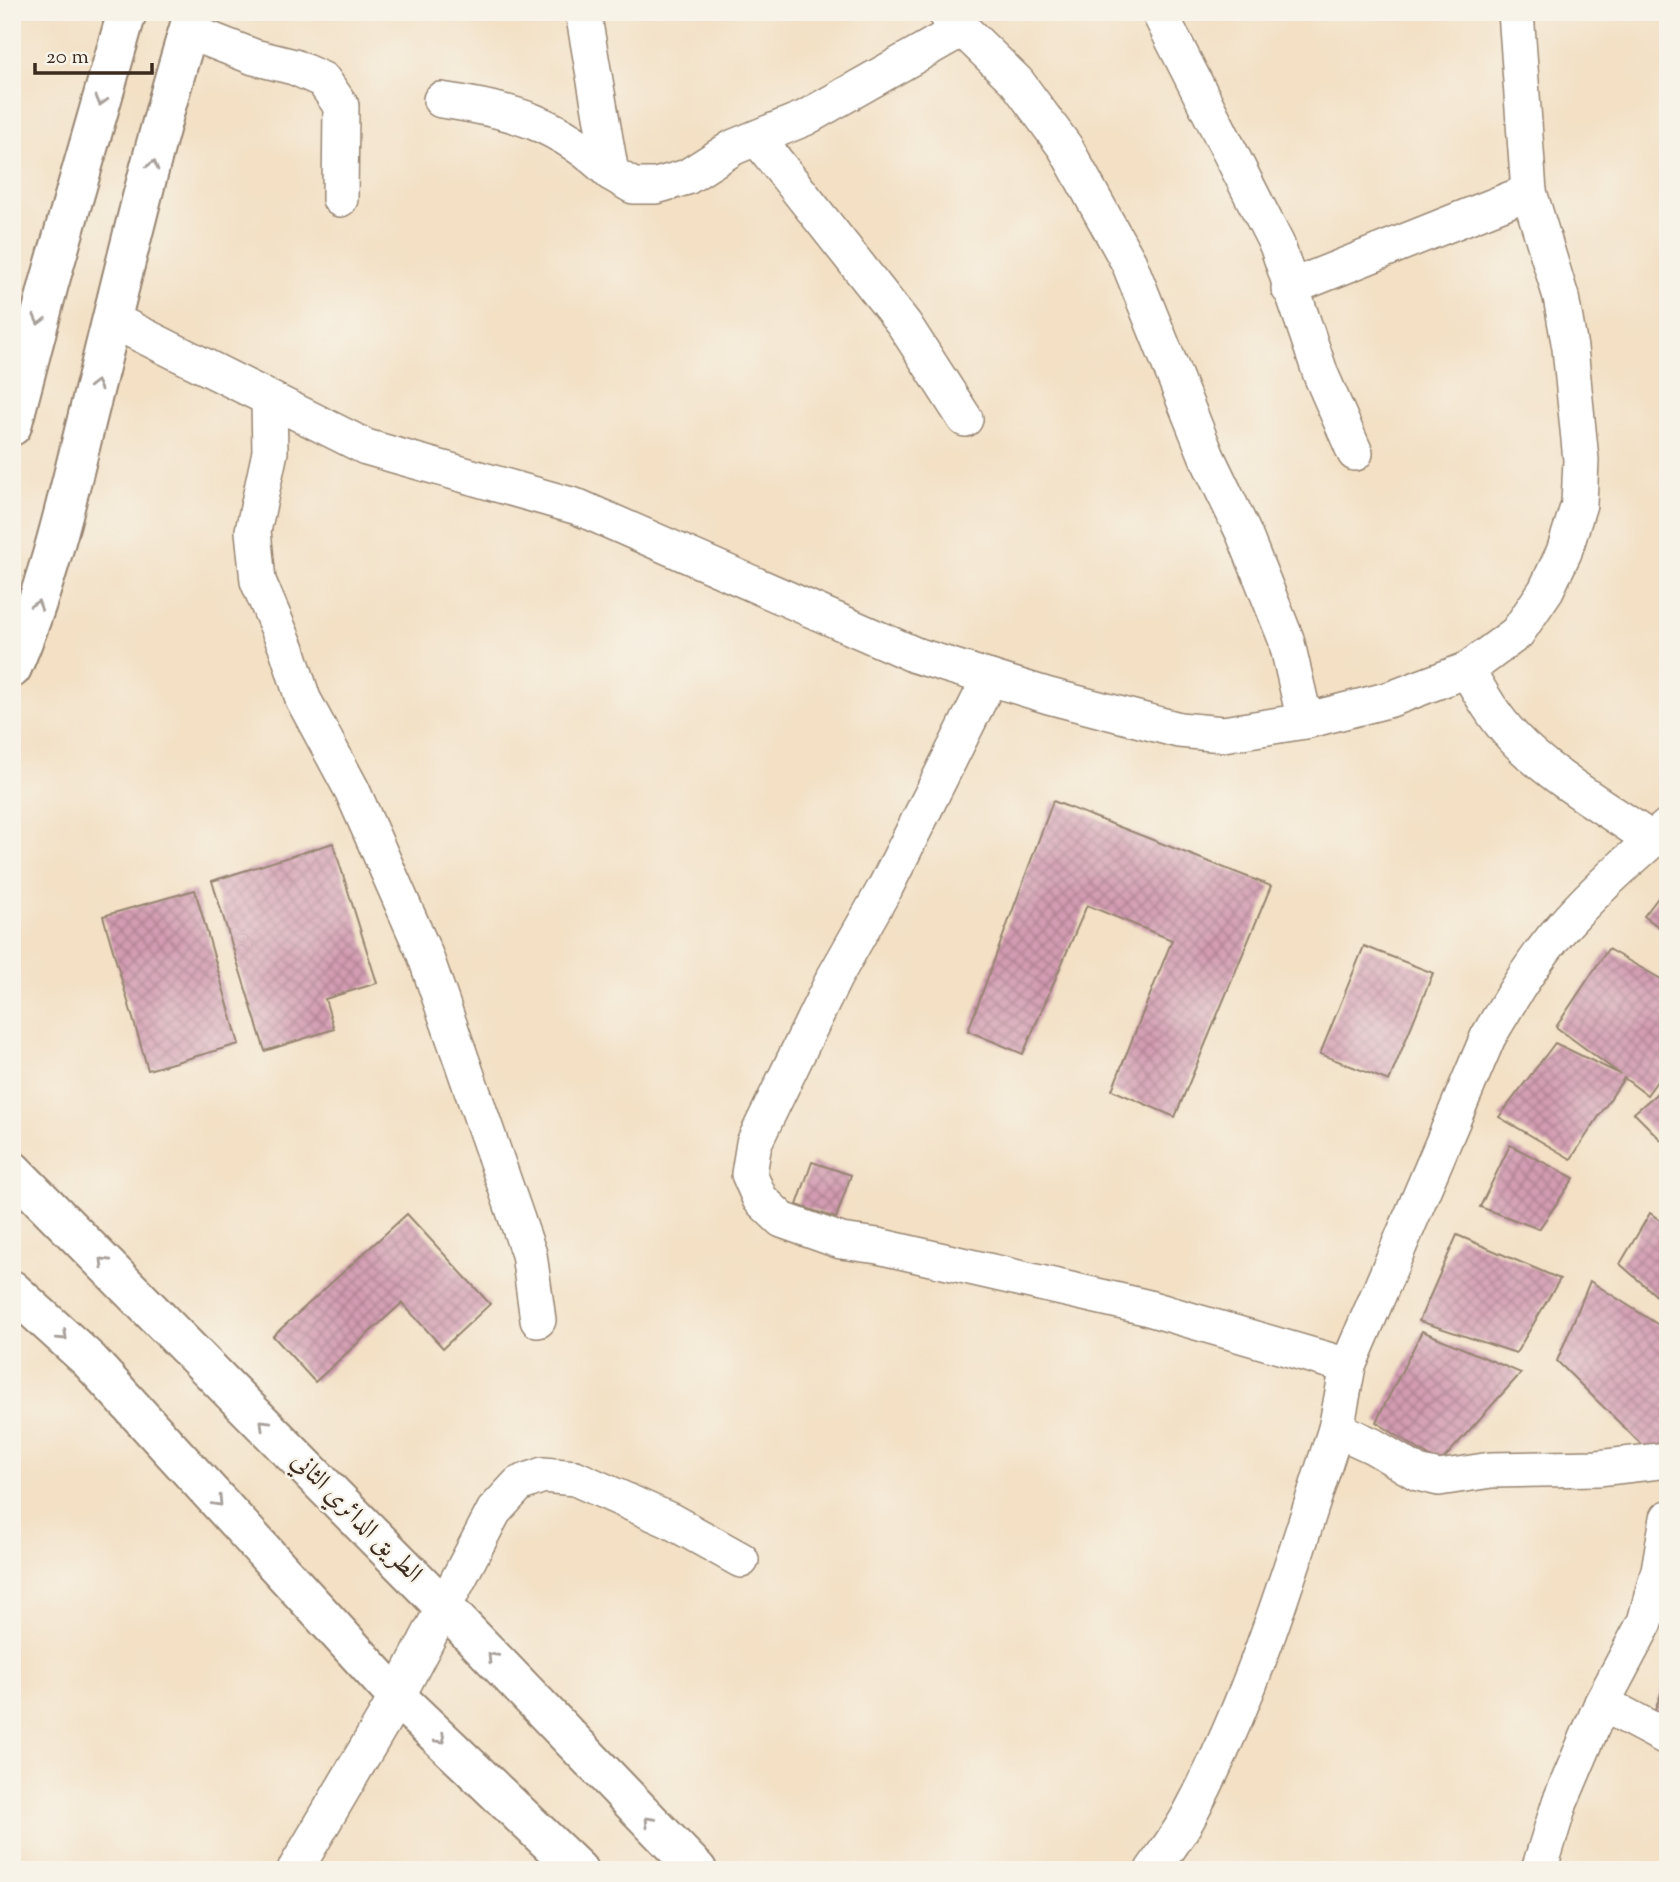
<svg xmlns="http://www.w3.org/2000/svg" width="1680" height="1882" viewBox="0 0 1680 1882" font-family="'Sorts Mill Goudy',Amiri,serif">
<defs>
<pattern id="building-cross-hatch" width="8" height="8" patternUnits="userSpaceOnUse" patternTransform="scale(1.75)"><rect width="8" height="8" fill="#d39cb2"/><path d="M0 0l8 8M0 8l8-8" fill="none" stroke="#ac7f90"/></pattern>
</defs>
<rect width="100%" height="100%" fill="#f7f3e8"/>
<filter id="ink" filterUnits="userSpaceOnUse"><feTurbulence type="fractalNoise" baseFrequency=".0143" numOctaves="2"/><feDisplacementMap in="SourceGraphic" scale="14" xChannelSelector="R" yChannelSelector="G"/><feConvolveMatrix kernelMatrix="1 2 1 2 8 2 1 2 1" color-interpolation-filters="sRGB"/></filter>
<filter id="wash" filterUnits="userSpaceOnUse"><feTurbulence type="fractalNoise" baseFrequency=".00686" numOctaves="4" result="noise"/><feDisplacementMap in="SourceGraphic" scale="28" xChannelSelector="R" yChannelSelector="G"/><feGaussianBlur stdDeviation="1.57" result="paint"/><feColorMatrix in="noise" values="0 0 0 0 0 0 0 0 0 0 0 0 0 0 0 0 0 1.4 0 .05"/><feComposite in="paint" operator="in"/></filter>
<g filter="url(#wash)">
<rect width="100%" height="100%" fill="#f3e0c5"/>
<g id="blocks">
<g fill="url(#building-cross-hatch)">
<polygon points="1053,801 1271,886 1175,1117 1112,1090 1172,940 1087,905 1023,1054 968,1031"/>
<polygon points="333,843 377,983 325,999 334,1029 265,1051 212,881"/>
<polygon points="1668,885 1668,934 1644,916"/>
<polygon points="195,890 239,1044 148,1070 103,916"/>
<polygon points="1364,946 1433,973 1389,1081 1320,1054"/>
<polygon points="1608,949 1668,983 1668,1066 1647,1095 1624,1078 1571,1159 1499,1117 1555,1043 1620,1074 1556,1027"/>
<polygon points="1668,1084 1668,1147 1634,1113"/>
<polygon points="1510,1145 1574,1178 1539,1229 1480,1207"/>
<polygon points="812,1162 851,1175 836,1218 797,1205"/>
<polygon points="1650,1213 1668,1226 1668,1306 1620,1264"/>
<polygon points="407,1214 490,1304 443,1348 402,1303 315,1382 273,1336"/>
<polygon points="1457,1235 1560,1279 1516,1353 1419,1321"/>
<polygon points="1590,1281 1668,1331 1668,1449 1658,1461 1557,1361"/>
<polygon points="1422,1331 1521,1373 1440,1463 1376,1422"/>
<polygon points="1667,1677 1668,1677 1668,1721 1653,1716"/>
</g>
</g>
</g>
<g filter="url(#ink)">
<use href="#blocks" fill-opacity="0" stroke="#978572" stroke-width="2"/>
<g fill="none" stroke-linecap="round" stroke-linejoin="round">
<g stroke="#978572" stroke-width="38">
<g id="street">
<polyline points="945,12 1017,82 1065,147 1129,263 1207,457 1244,534 1286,639 1305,721"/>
<polyline points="1159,12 1277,245 1321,375 1355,453"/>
<polyline points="188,31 254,57 294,67 323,80 341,106 340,199"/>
<path d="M441 100C512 110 559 123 611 173L583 12"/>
<polyline points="757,138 904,324 965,419"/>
<polyline points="611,173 633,186 656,186 687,177 734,147 805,118 962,29"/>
<polyline points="1289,288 1529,192"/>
<polyline points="112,320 366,447 578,507 915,655 1049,696 1179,730 1223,734 1305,721 1391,699 1467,670 1517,633 1546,590 1564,552 1579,504 1581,460 1570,348 1561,297 1529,192 1516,12"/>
<polyline points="269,401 270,452 253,531 258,581 287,649 303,699 352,790 425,955 529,1254 538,1320"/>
<path d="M1467 670C1481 694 1494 717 1513 737 1548 775 1608 809 1652 840"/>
<polyline points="990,678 885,888 834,978 754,1143 749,1174 760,1199 782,1220 841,1241 878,1246 1145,1307 1348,1366"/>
<path d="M1336 1429 1348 1366 1488 1037C1508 1003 1528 969 1553 938 1587 897 1628 861 1668 826"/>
<polyline points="1668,1518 1659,1570 1645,1622 1602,1703 1668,1738"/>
<polyline points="295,1870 397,1697 494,1511 519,1484 543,1475 575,1478 671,1521 741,1560"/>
<path d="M1153 1870C1166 1851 1181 1832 1191 1812 1255 1692 1294 1558 1336 1429L1373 1446 1418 1473 1439 1478 1491 1470 1598 1468 1668 1460"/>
<polyline points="1539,1870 1560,1802 1602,1703"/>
</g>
</g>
<g stroke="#978572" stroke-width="42">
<g id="secondary">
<polyline points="12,426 49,284 127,12"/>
<path d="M12 668C47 588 66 504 87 419 121 284 152 146 194 12"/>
</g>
</g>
<g stroke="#978572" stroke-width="42">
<g id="primary">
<polyline points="12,1170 442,1605 697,1870"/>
<polyline points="12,1290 89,1360 397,1697 578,1870"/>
</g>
</g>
<use href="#street" stroke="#fff" stroke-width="35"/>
<use href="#secondary" stroke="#fff" stroke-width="38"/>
<use href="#primary" stroke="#fff" stroke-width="38"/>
</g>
<defs><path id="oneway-chevron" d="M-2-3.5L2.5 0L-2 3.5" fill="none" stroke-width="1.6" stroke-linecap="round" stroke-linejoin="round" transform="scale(1.75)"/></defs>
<g stroke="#a79f9a">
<use href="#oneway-chevron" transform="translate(101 101) rotate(106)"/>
<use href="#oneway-chevron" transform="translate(153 165) rotate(-75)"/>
<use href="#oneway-chevron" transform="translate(39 320) rotate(104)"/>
<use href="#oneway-chevron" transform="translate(96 385) rotate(-76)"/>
<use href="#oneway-chevron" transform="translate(37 605) rotate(-72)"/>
<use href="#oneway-chevron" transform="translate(104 1262) rotate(-135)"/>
<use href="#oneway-chevron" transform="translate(63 1336) rotate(43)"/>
<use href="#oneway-chevron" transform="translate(264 1424) rotate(-135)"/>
<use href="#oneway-chevron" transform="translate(218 1502) rotate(47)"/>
<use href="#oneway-chevron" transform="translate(492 1657) rotate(-134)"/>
<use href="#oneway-chevron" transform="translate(441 1739) rotate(44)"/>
<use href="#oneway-chevron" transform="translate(649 1821) rotate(-134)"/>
</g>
</g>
<g text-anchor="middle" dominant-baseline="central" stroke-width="5" stroke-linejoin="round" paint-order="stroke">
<g font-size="26" fill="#3b2a1e" stroke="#f7f3e8">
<text transform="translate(356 1518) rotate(45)">الطريق الدائري الثاني</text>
</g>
</g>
<rect width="1680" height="1882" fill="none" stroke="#f7f3e8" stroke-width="42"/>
<path d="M35 63v10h117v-10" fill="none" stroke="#3b2a1e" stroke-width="3.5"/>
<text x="46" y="63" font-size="21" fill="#3b2a1e" stroke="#f7f3e8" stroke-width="5" paint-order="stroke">20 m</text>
</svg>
